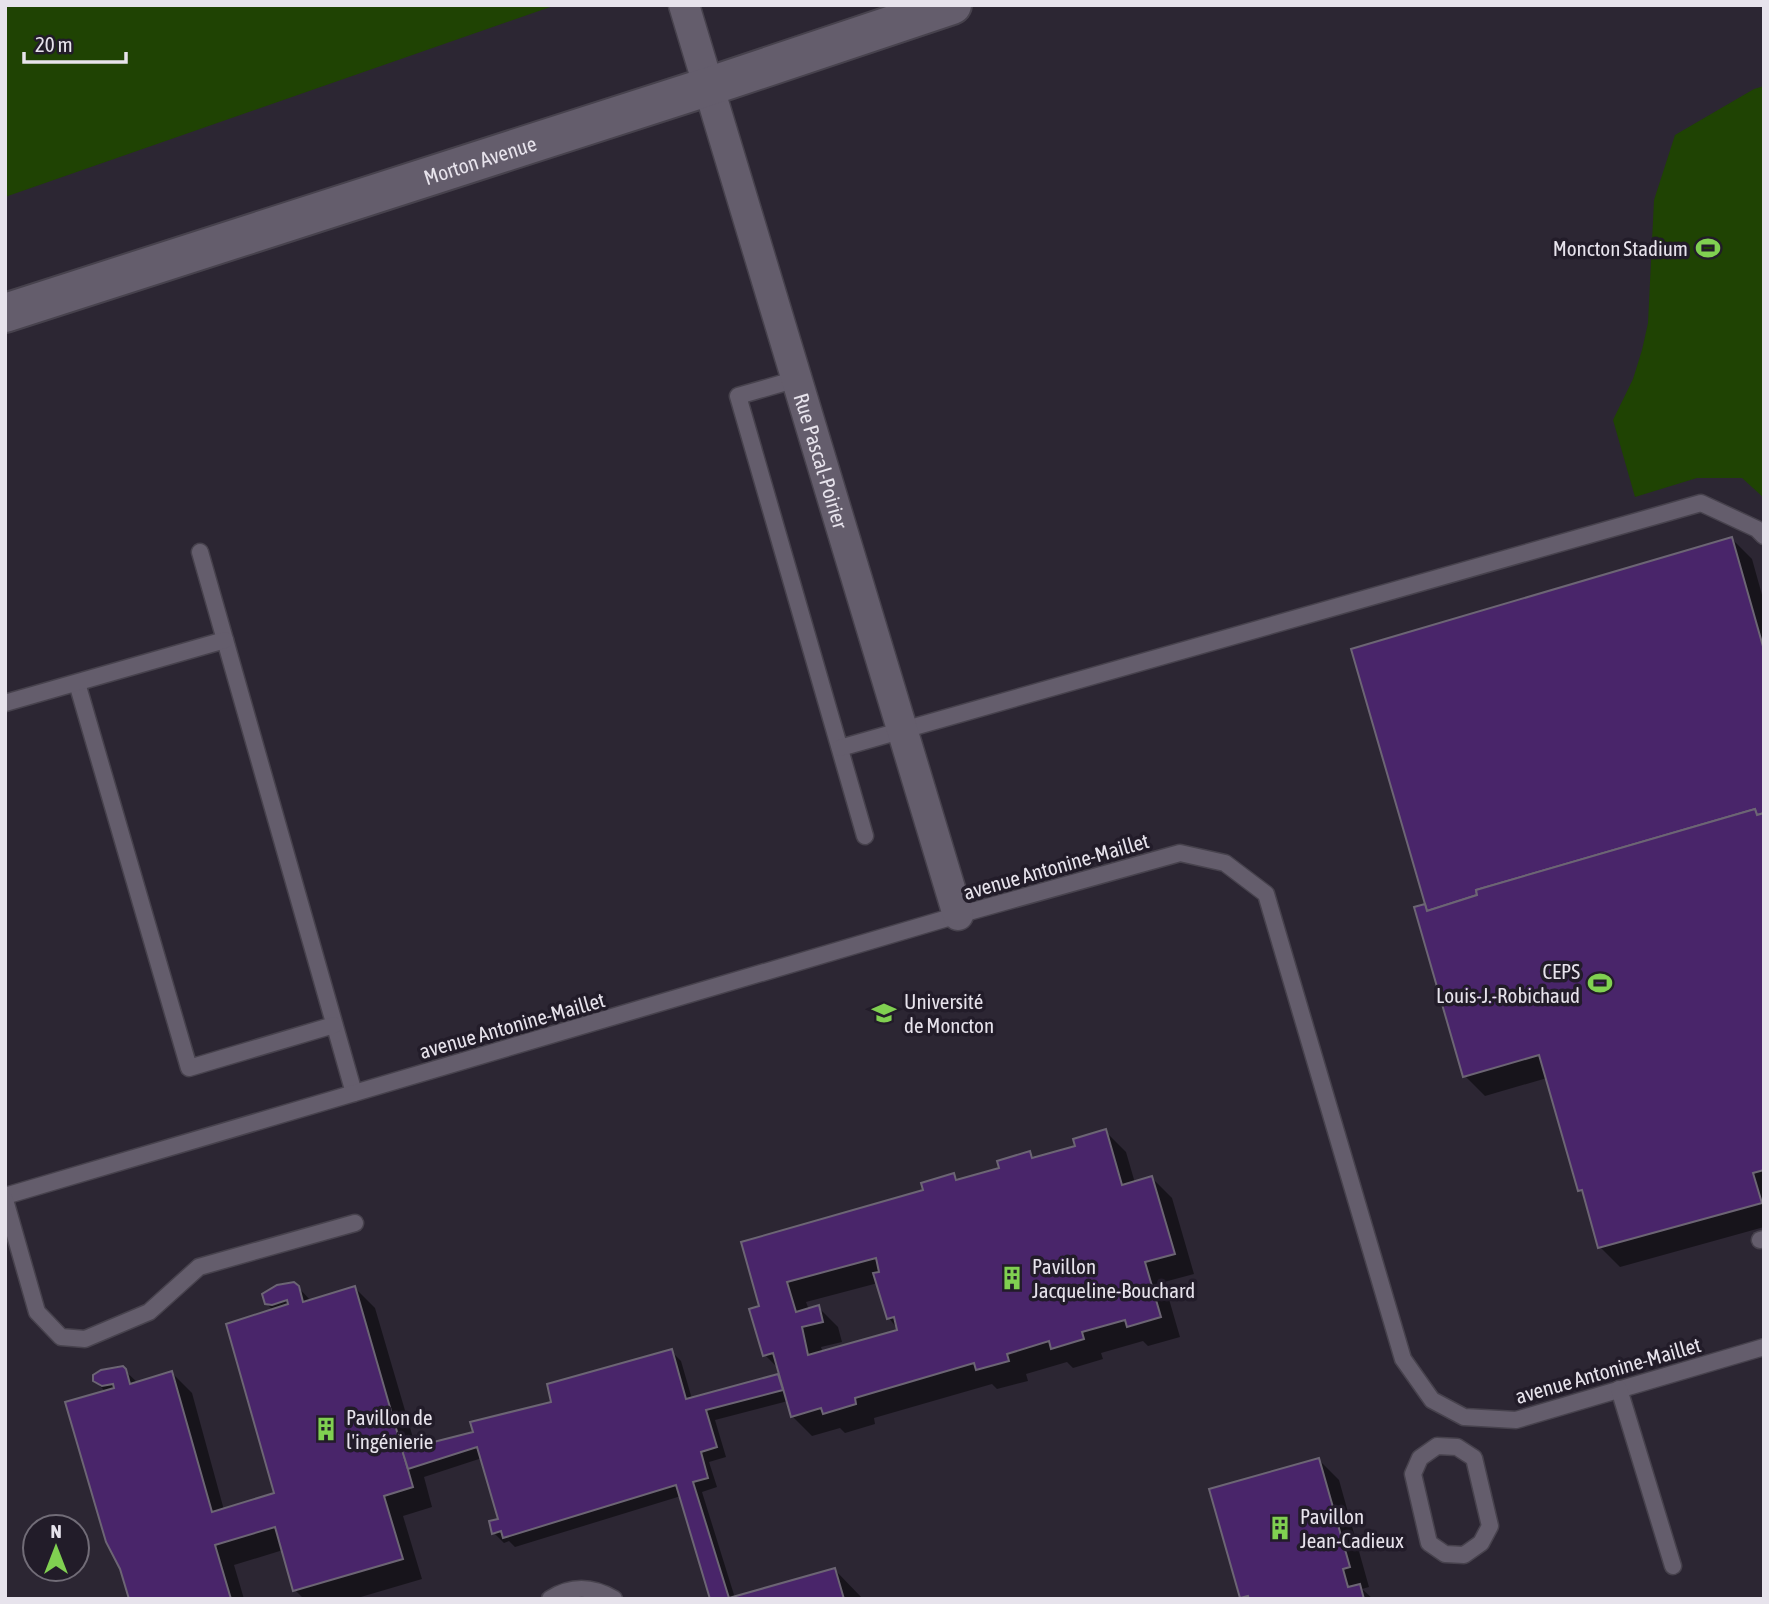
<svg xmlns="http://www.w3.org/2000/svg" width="1769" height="1604" viewBox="0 0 1769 1604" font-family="'Asap Condensed',sans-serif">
<rect width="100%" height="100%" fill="#2c2633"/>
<g fill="#1f4303">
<polygon points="5,5 556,5 5,197"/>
<polygon points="1764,86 1764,498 1742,478 1697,478 1635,497 1613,420 1633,379 1642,350 1648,323 1654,200 1675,135 1754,89"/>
</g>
<g fill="#0007" fill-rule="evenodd">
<polygon points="1732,539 1752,559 1764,602 1764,1227 1620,1267 1600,1247 1586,1196 1580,1190 1547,1078 1485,1096 1465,1076 1428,905"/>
<path d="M1105 1131 1126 1152 1135 1183 1152 1178 1172 1198 1194 1274 1164 1282 1180 1337 1148 1346 1143 1341 1101 1353 1103 1359 1073 1368 1067 1362 1026 1374 1028 1381 997 1389 992 1384 874 1418 875 1424 845 1433 840 1428 812 1436 792 1416 788 1401 715 1420 726 1457 709 1462 717 1487 702 1492 735 1598 835 1570 863 1599H712L681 1496 515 1547 509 1541 504 1543 494 1533 500 1520 482 1458 424 1477 432 1507 403 1516 422 1579 354 1599H304L295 1590 283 1550 234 1565 244 1599H131L106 1392 97 1383 122 1368 138 1383 172 1373 192 1393 224 1510 276 1494 273 1310 266 1303 298 1287 311 1301 355 1288 375 1308 416 1448 475 1433 553 1404 671 1351 681 1361 692 1399 778 1376 782 1380 779 1369 765 1355 761 1307 743 1244 925 1191 954 1175 960 1181 1001 1169 1030 1153 1035 1158 1077 1147ZM878 1283 889 1318 899 1331 823 1353 821 1347 842 1342 838 1327 818 1307 809 1310 806 1302Z"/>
<polygon points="1319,1460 1339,1480 1369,1587 1362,1589 1373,1599 1243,1599 1242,1597"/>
</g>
<g fill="#49256a" stroke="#6c6574" stroke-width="2" fill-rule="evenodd">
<polygon points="1732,537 1764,650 1764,813 1757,815 1755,809 1476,890 1477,895 1427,911 1351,649"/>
<polygon points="1755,809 1757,815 1764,813 1764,1170 1753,1173 1762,1203 1598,1248 1582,1190 1578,1191 1539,1055 1463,1077 1414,907 1425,904 1427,911 1477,895 1476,890"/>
<path d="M1106 1129 1122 1185 1152 1176 1175 1254 1145 1262 1161 1317 1127 1327 1125 1320 1082 1332 1084 1339 1051 1349 1049 1341 1007 1354 1009 1361 976 1370 974 1363 855 1398 856 1404 823 1414 821 1408 791 1417 773 1353 763 1356 749 1309 759 1306 741 1242 923 1190 921 1183 954 1173 956 1180 999 1168 997 1161 1030 1151 1032 1158 1075 1146 1073 1139ZM876 1258 879 1272 873 1273 887 1319 894 1317 897 1330 808 1355 802 1327 823 1322 819 1305 796 1312 787 1282Z"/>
<polygon points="294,1282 299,1286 303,1302 355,1286 413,1487 384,1496 403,1559 293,1591 275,1527 215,1545 231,1599 129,1599 120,1569 106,1542 65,1402 114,1388 113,1384 102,1386 93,1381 93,1375 101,1370 123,1366 126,1369 130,1384 172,1371 212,1512 274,1493 226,1324 288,1304 287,1300 272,1305 265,1304 262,1294 277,1285"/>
<polygon points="672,1349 686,1399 778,1374 783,1390 706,1410 717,1447 701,1452 708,1478 693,1482 729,1598 710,1599 676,1485 503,1538 501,1531 492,1534 489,1521 498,1519 477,1447 408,1469 402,1450 473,1432 470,1422 551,1402 547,1384"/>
<polygon points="1319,1458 1350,1567 1343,1569 1348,1587 1360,1584 1364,1599 1249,1599 1248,1596 1240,1598 1209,1489"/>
<polygon points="835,1568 844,1599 727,1599 729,1598"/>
</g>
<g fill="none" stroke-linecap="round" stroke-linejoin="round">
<g stroke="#47424d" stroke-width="19">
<g id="lane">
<polyline points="797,379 738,396 865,836"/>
<polyline points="200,552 354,1093"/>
<polyline points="77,683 189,1068 334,1025"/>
<polyline points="5,703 225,640"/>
<polyline points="840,748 1701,503 1757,529 1764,536"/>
<polyline points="5,1196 958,915 1180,853 1225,863 1266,894 1403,1359 1432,1400 1464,1417 1516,1420 1764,1347"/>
<polyline points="5,1200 37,1312 61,1337 85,1339 149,1312 199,1267 355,1223"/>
<polyline points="1760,1240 1764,1239"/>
<polyline points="1619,1389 1673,1566"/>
<polygon points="1437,1446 1457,1447 1474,1458 1490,1526 1481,1543 1464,1555 1445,1554 1429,1543 1413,1474 1420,1458"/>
<path d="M550 1599C572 1585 592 1586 614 1599"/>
</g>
</g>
<g stroke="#47424d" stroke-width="33">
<g id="street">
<path id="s1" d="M684 5 958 915"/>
</g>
</g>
<g stroke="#47424d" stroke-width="42">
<g id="secondary">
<path id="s2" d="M5 313 710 86 952 5"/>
</g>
</g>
<use href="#lane" stroke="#645d6c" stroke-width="16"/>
<use href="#street" stroke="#645d6c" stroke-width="30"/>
<use href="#secondary" stroke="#645d6c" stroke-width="38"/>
</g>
<defs>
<g id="stadium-bare" transform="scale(1.89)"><path d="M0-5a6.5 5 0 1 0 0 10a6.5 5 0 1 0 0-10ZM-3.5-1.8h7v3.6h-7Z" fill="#80d051" stroke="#221c29" stroke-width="2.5" paint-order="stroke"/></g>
<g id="university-bare" transform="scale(1.89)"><path d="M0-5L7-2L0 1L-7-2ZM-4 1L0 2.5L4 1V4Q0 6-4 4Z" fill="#80d051" stroke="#221c29" stroke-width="2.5" paint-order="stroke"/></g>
<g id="building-bare" transform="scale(1.89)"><path d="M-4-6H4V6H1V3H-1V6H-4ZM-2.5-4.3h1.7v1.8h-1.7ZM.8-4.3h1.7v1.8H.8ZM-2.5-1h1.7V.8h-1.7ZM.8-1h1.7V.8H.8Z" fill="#80d051" stroke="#221c29" stroke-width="2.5" paint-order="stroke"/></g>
</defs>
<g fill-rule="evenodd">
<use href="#stadium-bare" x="1708" y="248"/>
<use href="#stadium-bare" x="1600" y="983"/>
<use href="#university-bare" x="884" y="1013"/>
<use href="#building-bare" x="1012" y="1278"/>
<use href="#building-bare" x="326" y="1429"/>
<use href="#building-bare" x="1280" y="1528"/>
</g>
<g text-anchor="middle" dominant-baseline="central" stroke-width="7" stroke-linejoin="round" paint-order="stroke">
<g font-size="21" fill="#e7e3ec" stroke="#221c29">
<text stroke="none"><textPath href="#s2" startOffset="499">Morton Avenue</textPath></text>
<text stroke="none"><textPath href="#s1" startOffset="476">Rue Pascal-Poirier</textPath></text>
<text transform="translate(1056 866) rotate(-16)">avenue Antonine-Maillet</text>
<text transform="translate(512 1025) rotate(-16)">avenue Antonine-Maillet</text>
<text transform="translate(1608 1370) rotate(-16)">avenue Antonine-Maillet</text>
</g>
<g font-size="21" fill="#e7e3ec" stroke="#221c29" text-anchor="start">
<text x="1688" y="248" text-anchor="end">Moncton Stadium</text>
<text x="1580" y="971" text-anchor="end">CEPS<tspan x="1580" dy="24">Louis-J.-Robichaud</tspan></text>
<text x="904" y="1001">Université<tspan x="904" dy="24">de Moncton</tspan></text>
<text x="1032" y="1266">Pavillon<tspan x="1032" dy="24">Jacqueline-Bouchard</tspan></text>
<text x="346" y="1417">Pavillon de<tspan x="346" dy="24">l'ingénierie</tspan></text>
<text x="1300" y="1516">Pavillon<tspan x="1300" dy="24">Jean-Cadieux</tspan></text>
</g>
</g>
<rect width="1769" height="1604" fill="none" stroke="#e7e3ec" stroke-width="14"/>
<g transform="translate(56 1548)"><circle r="33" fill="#221c29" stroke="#716c77" stroke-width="2"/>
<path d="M0-5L12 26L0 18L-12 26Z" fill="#80d051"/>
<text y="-10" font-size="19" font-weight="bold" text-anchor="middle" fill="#e7e3ec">N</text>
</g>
<path d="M24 52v10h102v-10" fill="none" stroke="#e7e3ec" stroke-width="3.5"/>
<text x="35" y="52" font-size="21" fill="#e7e3ec" stroke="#221c29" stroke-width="5" paint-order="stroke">20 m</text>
</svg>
